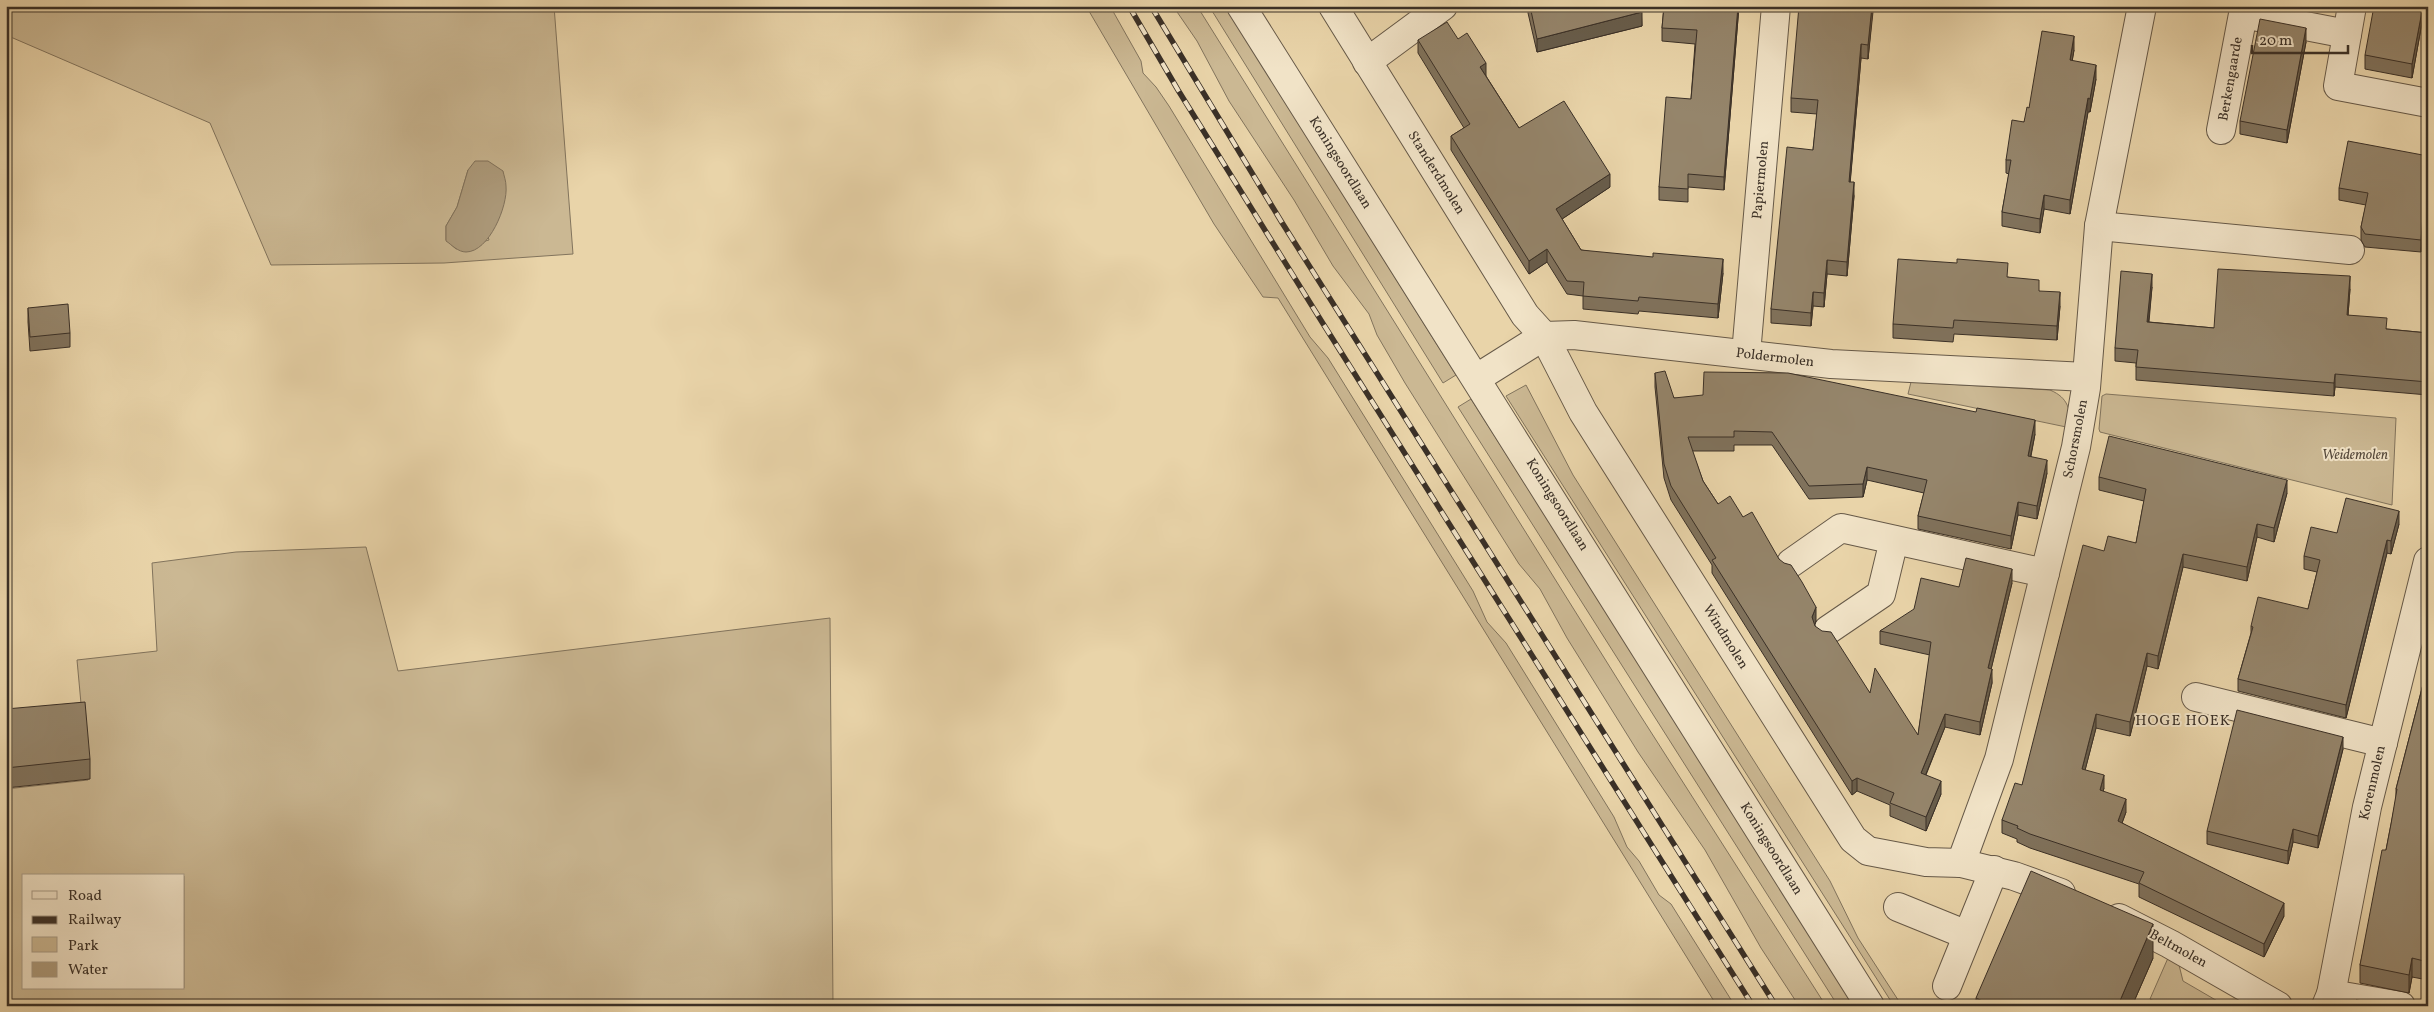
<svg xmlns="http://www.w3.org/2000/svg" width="2434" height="1012" viewBox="0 0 2434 1012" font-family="Vollkorn,serif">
<rect width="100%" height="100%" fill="#e9d4a9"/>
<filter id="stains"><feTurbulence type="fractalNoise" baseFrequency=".004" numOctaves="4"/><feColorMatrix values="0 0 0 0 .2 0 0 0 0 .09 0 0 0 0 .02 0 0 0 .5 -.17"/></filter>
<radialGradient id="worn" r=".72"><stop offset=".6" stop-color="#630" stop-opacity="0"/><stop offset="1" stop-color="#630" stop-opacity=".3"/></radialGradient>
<g fill="#cbb893" stroke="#82745d" fill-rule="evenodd">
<path d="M6 6H554L573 254 444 263 271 265 210 123 6 35ZM468 170 489 240 456 249 446 240V226L457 207Z"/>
<polygon points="1086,6 1110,6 1141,61 1143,73 1156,87 1169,106 1310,337 1328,358 1473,591 1487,622 1506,643 1614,817 1627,847 1639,861 1659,895 1671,904 1735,1006 1717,1006 1278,298 1263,297 1214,224"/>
<polygon points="1173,6 1197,6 1633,704 1826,1006 1799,1006 1761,948 1705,850 1638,752 1567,638 1540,589 1519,564 1405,383 1377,335 1369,314 1333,266 1294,200 1229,101 1197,41"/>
<polygon points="1209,6 1225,6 1456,375 1443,383"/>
<path d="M1911 382 2050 390C2069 398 2070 410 2071 428L1908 394Z"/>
<polygon points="1526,385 1573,475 1830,881 1858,938 1902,1006 1894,1006 1506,396"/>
<polygon points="2106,394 2396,418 2392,505 2100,432 2099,429 2102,396"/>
<polygon points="1471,399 1857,1006 1838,1006 1458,407"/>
<path d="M366 547 398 671 830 618 833 1006H6V789L88 780 77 660 157 651 152 563 236 552ZM24 876H184V988H24Z"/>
<polygon points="2168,958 2179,965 2183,981 2226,1006 2155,1006 2156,1002 2150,999"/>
</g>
<path fill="#ae9c7d" stroke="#80715b" d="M475 161H488L503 171C504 176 506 181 506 186 508 206 489 252 466 252 458 252 452 245 446 241V226L457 207 468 170Z"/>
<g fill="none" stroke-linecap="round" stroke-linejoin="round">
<g stroke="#665948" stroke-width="30">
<g id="minor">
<polyline points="1241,6 1870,1006"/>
<polyline points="1333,6 1525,315 1544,336 1583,412 1853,839 1868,851 1926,862 1961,863 2014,876 2061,893"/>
<polyline points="2352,6 2338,86 2428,103"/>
<polyline points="1367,62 1443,6"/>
<polyline points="2221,130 2243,14 2347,34"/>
<polyline points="2099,226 2350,250"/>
<polyline points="1746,354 1776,6"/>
<polyline points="1477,378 1544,336 1574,335 1831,364 2086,377"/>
<polyline points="1791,563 1841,528 2045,573"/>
<polyline points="1828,630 1881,594 1894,540"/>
<polyline points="2196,697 2383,743"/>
<polyline points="1961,863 1999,759 2076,447 2086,388 2099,226 2142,6"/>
<polyline points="1898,907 1967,935"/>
<polyline points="2119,918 2170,944 2278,1006"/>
<polyline points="1947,986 1994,870"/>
<polyline points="2331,994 2401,1006"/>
<polyline points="2326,1006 2331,994 2367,807 2428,561"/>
</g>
</g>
<use href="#minor" stroke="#f1e3c7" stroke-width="28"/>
<g stroke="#3a3027" stroke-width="5.5">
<g id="rail">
<polyline points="1129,6 1178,90 1322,322 1753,1006"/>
<polyline points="1151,6 1281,221 1776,1006"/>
</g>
</g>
<use href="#rail" stroke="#f1e3c7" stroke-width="4" stroke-dasharray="11" stroke-linecap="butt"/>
</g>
<g fill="#80725c" stroke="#3a3027">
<polygon points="1528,6 1641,6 1642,26 1537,52 1528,13"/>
<polygon points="1664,6 1739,6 1724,190 1688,187 1688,202 1659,200 1659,187 1691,99 1695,44 1662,41 1662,28"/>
<polygon points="1873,6 1868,59 1861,58 1850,182 1854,196 1847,276 1827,274 1824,307 1813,306 1811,326 1771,323 1771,309 1813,150 1817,114 1791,112 1791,98"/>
<polygon points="1915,6 1940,6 1915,7"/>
<polygon points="2425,6 2412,78 2365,69 2365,55"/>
<polygon points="1458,39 1486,76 1519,128 1610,187 1562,219 1581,250 1723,273 1718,318 1639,311 1638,314 1583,309 1583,296 1567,294 1547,262 1529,274 1451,150 1451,136 1464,128 1418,53 1418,40"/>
<polygon points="2306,42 2287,143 2240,134 2240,121"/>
<polygon points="2074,50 2072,61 2096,79 2090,112 2088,112 2070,214 2044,209 2040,233 2002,226 2002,212 2009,174 2006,173 2006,160 2024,122 2029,108"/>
<polygon points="2428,156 2428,217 2424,216 2421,252 2365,247 2361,240 2361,227 2366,205 2339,200 2339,188"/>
<polygon points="2008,277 2039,291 2060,306 2057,340 1954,334 1953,342 1893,338 1893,324"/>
<polygon points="2152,287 2149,322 2214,328 2350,289 2348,315 2387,329 2428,333 2428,395 2335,387 2334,396 2136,380 2136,363 2115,361 2115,348"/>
<polygon points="28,308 70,333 70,347 30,351 28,322"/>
<polygon points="1655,373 1674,398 2035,434 2031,456 2047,473 2037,519 2018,515 2011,549 1918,529 1918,516 1924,493 1867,480 1863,497 1809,499 1772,445 1734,445 1734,451 1692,451 1703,481 1718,504 1743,517 1779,559 1816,621 1815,624 1815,626 1870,693 1918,735 1930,655 1880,644 1880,631 1959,587 2012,583 1991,669 1992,683 1980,735 1945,727 1926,775 1941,794 1926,831 1890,816 1890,805 1857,791 1852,795 1712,573 1712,565 1671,500 1664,478 1655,387"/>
<polygon points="2099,477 2287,493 2274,542 2257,537 2247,581 2183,567 2158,669 2147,666 2130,736 2096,728 2085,770 2104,788 2103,791 2126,812 2122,823 2284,916 2264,957 2139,897 2139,884 2030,848 2017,842 2017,839 2002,833 2002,820 2022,785 2104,551 2136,543 2144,501 2099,490"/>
<polygon points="2399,524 2391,554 2387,553 2346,718 2238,691 2238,679 2251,633 2251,626 2308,609 2317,572 2304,569 2304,556 2337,533"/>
<polygon points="2428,665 2428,980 2412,977 2409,993 2360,983 2360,965 2386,850 2396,799 2396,789"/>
<polygon points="6,709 90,759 90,779 6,788"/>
<polygon points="2343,749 2318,848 2293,842 2288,864 2207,844 2207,831"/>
<polygon points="2153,958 2132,1006 1976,1006 1976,998"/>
</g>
<g fill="#685d4b" stroke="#3a3027">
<polygon points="1738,6 1739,6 1724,190 1724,177"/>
<polygon points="1872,6 1873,6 1873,12 1868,59 1868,45"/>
<polygon points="2423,6 2425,6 2412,78 2412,64"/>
<polygon points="1642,12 1642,26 1537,52 1537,39"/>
<polygon points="2306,28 2306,42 2287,143 2287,130"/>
<polygon points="2074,36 2074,50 2070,74 2070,60"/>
<polygon points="1861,44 1861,58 1849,196 1849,182"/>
<polygon points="1486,63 1486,76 1480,67"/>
<polygon points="2096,65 2096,79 2090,112 2090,99"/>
<polygon points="2088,98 2088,112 2070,214 2070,200"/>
<polygon points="1610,174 1610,187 1556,223 1556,209"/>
<polygon points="1854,182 1854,196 1847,276 1847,262"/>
<polygon points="2044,195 2044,209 2040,233 2040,219"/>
<polygon points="2424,203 2424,216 2421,252 2421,240"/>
<polygon points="1547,249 1547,262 1529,274 1529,261"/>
<polygon points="1723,259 1723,273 1718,318 1718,304"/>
<polygon points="1827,260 1827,274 1824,307 1824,293"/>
<polygon points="2152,274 2152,287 2147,335 2147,322"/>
<polygon points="2350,276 2350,289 2347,328 2347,315"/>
<polygon points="1813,292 1813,306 1811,326 1811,313"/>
<polygon points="2060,292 2060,306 2057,340 2057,326"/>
<polygon points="2335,374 2335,387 2334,396 2334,383"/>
<polygon points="2035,420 2035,434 2028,469 2028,456"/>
<polygon points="2047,460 2047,473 2037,519 2037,506"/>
<polygon points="1867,467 1867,480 1863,497 1863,484"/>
<polygon points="2287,480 2287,493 2274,542 2274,528"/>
<polygon points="2018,502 2018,515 2011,549 2011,536"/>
<polygon points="2399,511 2399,524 2391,554 2391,541"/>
<polygon points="2257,524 2257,537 2247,581 2247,567"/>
<polygon points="2387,540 2387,553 2346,718 2346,705"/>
<polygon points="2183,554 2183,567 2158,669 2158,656"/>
<polygon points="2012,569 2012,583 1988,682 1988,668"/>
<polygon points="1816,607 1816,621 1812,631 1812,617"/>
<polygon points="2147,653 2147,666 2130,736 2130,722"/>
<polygon points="1992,669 1992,683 1980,735 1980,722"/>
<polygon points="1945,714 1945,727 1921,786 1921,773"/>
<polygon points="2096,714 2096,728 2082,782 2082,769"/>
<polygon points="2343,737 2343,749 2318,848 2318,836"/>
<polygon points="2104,775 2104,788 2100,803 2100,790"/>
<polygon points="1857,778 1857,791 1852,795 1852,781"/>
<polygon points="1941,781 1941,794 1926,831 1926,817"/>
<polygon points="2126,799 2126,812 2118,834 2118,821"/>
<polygon points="2293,829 2293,842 2288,864 2288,851"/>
<polygon points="2284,903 2284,916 2264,957 2264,944"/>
<polygon points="2153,924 2153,958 2132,1006 2119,1006 2119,1003"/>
<polygon points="2412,958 2412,977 2409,993 2409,975"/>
</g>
<g fill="#95856b" stroke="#3a3027">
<polygon points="1530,6 1641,6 1642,12 1537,39"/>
<polygon points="1664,6 1738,6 1724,177 1688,174 1688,189 1659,187 1666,97 1691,99 1697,30 1662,28"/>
<polygon points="1799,6 1872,6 1868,45 1861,44 1849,182 1854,182 1847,262 1827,260 1824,293 1813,292 1811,313 1771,309 1787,147 1813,150 1818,100 1791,98"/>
<polygon points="2374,6 2423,6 2412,64 2365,55"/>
<polygon points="2260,19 2306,28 2287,130 2240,121"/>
<polygon points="1447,22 1458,39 1467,33 1486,63 1480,67 1519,128 1564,101 1610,174 1556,209 1581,250 1653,257 1653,253 1723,259 1718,304 1639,297 1638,301 1583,296 1584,282 1567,281 1547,249 1529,261 1451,136 1470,124 1418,40"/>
<polygon points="2042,31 2074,36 2070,60 2096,65 2090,99 2088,98 2070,200 2044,195 2040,219 2002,212 2011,160 2006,160 2012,120 2024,122 2027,107 2029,108"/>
<polygon points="2348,141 2428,156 2428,204 2424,203 2421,240 2365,234 2361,227 2368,193 2339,188"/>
<polygon points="1898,259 1957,263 1957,259 2008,263 2007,277 2039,280 2039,291 2060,292 2057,326 1954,320 1953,328 1893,324"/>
<polygon points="2218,269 2350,276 2347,315 2387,318 2386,329 2428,333 2428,382 2335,374 2334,383 2136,367 2138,350 2115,348 2121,271 2152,274 2147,322 2214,328"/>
<polygon points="68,304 70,333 30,337 28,308"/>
<polygon points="1665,371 1674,398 1703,395 1704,372 1788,373 1976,412 1977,408 2035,420 2028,456 2047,460 2037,506 2018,502 2011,536 1918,516 1927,480 1867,467 1863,484 1809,486 1772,432 1734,431 1734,437 1688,437 1703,481 1718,504 1730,496 1743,517 1752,512 1779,559 1784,563 1791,565 1802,582 1816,607 1812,617 1815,626 1822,631 1831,632 1870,693 1875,668 1918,735 1931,642 1880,631 1914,609 1921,578 1959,587 1966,558 2012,569 1988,668 1992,669 1980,722 1945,714 1921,773 1941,781 1926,817 1890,803 1894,793 1857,778 1852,781 1712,560 1716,558 1671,486 1664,464 1655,373"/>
<polygon points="2109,436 2287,480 2274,528 2257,524 2247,567 2183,554 2158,656 2147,653 2130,722 2096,714 2082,769 2104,775 2100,790 2126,799 2118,821 2284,903 2264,944 2139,883 2144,872 2030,834 2017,828 2018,826 2002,820 2015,783 2022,785 2083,545 2104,551 2108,536 2136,543 2146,489 2099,477"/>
<polygon points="2346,498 2399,511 2391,541 2387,540 2346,705 2238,679 2253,627 2251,626 2258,597 2308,609 2320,560 2304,556 2311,527 2337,533"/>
<polygon points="2428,665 2428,962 2412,958 2409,975 2360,965 2382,850 2386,850 2391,824 2397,789 2396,789"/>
<polygon points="85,702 90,759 6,768 6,709"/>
<polygon points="2237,710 2343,737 2318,836 2293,829 2288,851 2207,831"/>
<polygon points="2031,871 2153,924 2119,1003 2124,1006 1993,1006 1976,998"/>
<polygon points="2356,1000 2394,1006 2354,1006"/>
</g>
<g text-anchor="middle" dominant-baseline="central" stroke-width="4" stroke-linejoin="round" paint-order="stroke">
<g font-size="14" fill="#3a3027" stroke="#f1e3c7">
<text transform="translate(2231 79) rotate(-80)">Berkengaarde</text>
<text transform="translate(1340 163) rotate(58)">Koningsoordlaan</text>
<text transform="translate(1436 173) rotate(58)">Standerdmolen</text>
<text transform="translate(1761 180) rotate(-85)">Papiermolen</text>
<text transform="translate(1775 358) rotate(7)">Poldermolen</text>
<text transform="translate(2076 439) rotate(-79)">Schorsmolen</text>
<text transform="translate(1557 505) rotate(58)">Koningsoordlaan</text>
<text transform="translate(1725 637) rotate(58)">Windmolen</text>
<text transform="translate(2373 783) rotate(-77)">Korenmolen</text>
<text transform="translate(1771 849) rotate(58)">Koningsoordlaan</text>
<text transform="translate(2178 949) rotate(29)">Beltmolen</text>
</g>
<g font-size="14" font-style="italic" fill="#574b3d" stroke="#f1e3c7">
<text x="2355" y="455">Weidemolen</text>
</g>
<g font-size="15" letter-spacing="1" fill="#3a3027" stroke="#f1e3c7">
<text x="2183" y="721">HOGE HOEK</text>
</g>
</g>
<rect width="2434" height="1012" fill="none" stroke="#e9d4a9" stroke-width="25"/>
<rect x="8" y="8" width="2419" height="997" fill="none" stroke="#3a3027" stroke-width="2.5"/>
<rect x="12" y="12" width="2409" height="987" fill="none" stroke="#3a3027"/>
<rect x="22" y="874" width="162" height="115" fill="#f1e3c7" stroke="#a89b87"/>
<rect x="32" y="891" width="25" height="8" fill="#f1e3c7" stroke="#a89b87"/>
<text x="68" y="900" font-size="15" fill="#3a3027">Road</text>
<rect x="32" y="916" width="25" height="8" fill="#3a3027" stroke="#a89b87"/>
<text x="68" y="924" font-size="15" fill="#3a3027">Railway</text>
<rect x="32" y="937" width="25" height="15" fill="#cbb893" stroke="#a89b87"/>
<text x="68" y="950" font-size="15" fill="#3a3027">Park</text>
<rect x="32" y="962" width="25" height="15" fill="#ae9c7d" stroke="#a89b87"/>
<text x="68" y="974" font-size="15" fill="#3a3027">Water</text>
<path d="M2252 45v8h96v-8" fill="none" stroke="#3a3027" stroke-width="2.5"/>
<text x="2259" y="45" font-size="15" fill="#3a3027" stroke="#f1e3c7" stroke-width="4" paint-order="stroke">20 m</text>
<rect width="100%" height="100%" filter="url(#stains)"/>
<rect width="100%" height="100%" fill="url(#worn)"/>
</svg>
